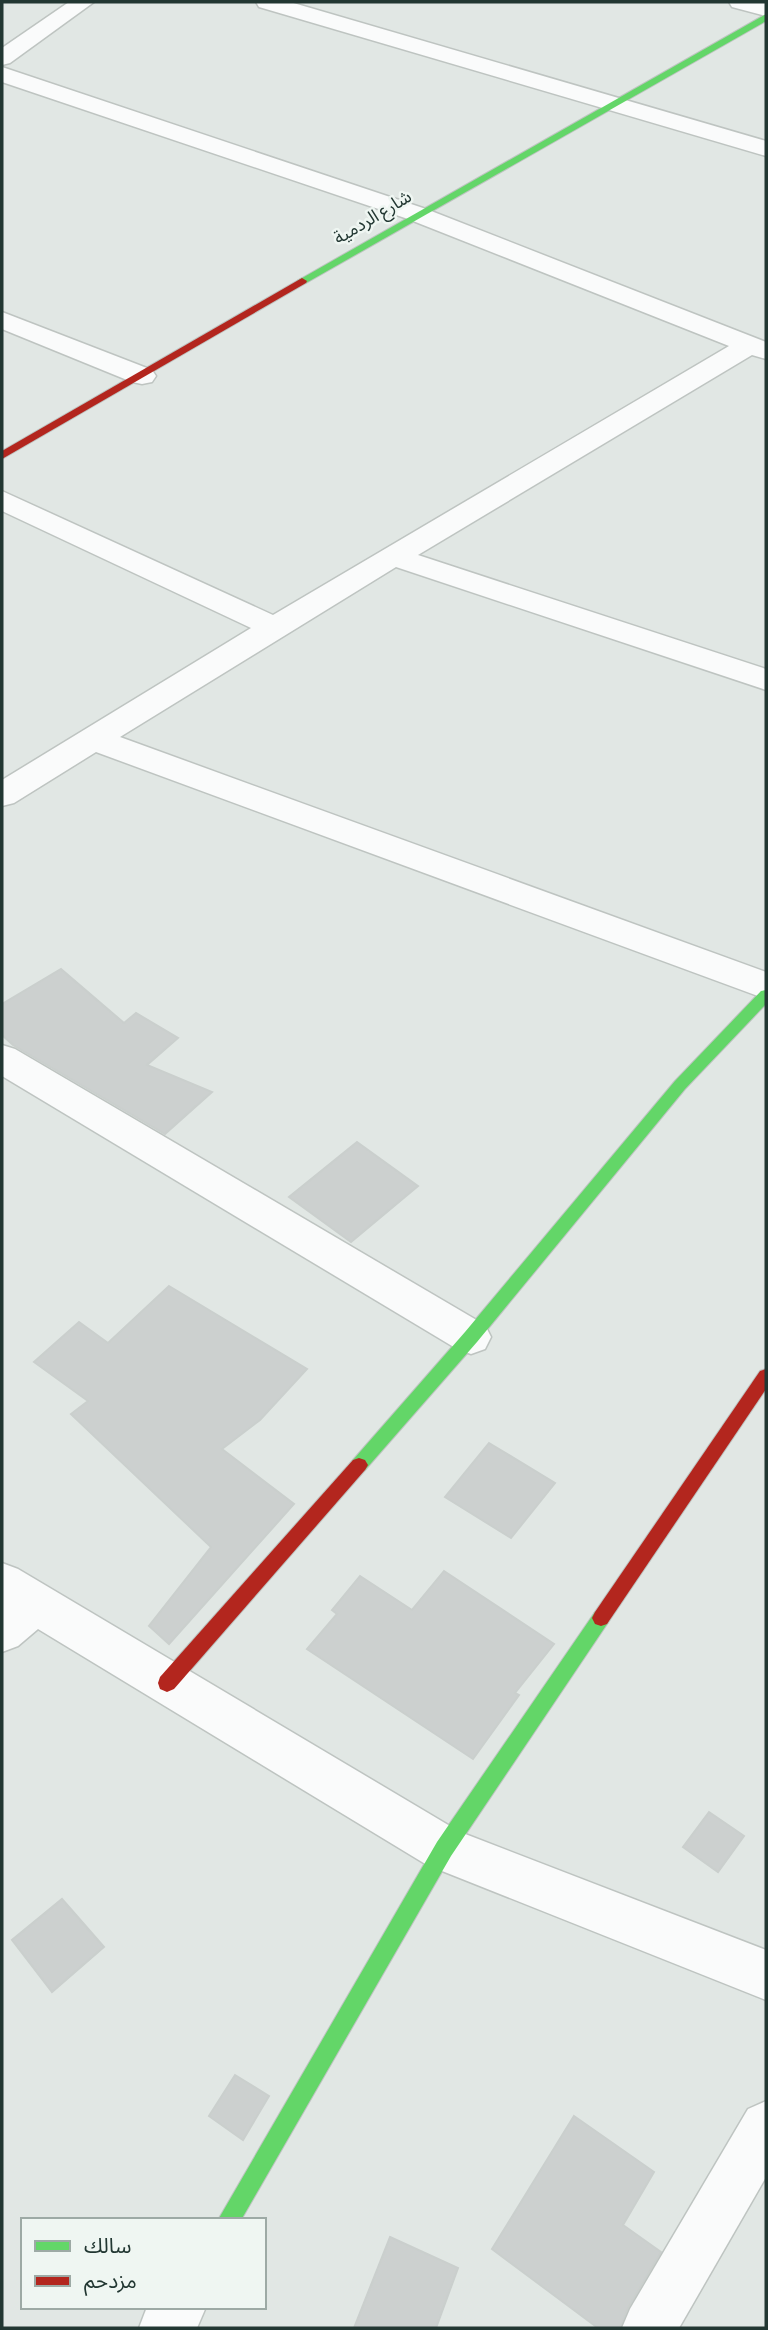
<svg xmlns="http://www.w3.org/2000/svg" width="768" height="2330" viewBox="0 0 768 2330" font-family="'Alegreya Sans','Noto Sans Arabic',sans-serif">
<rect width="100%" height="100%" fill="#e1e7e4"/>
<g fill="#ccd0cf" stroke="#cacfcd" stroke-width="2">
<polygon points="61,969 124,1023 136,1013 178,1038 147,1065 212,1092 165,1134 13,1045 2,1035 2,1004"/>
<polygon points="357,1142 418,1186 351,1242 289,1197"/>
<polygon points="169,1286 307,1369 260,1420 222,1449 294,1504 169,1644 149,1626 211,1547 71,1414 88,1401 34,1362 79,1322 108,1343"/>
<polygon points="489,1443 555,1483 511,1538 445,1497"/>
<polygon points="444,1571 554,1644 515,1693 519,1695 473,1759 307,1649 337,1614 332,1610 360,1576 412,1610"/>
<polygon points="709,1812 744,1836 718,1872 683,1847"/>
<polygon points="62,1899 104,1947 52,1992 12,1940"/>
<polygon points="235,2075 269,2096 243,2140 209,2116"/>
<polygon points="574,2116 654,2172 623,2225 661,2252 628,2308 620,2328 598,2328 492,2249"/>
<polygon points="390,2237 458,2268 436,2328 354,2328"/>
</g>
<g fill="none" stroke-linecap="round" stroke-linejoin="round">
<g stroke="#bec4c1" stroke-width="3">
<g id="street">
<polygon points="69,2 94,2 10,63 2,65 2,48"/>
<polygon points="256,2 290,2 766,141 766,156 259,7"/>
<polygon points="729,2 766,2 766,16 732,7"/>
<polygon points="2,67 426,209 766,342 766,359 752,355 418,555 766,669 766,690 396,567 120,737 766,972 766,999 96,752 14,803 2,806 2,780 251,628 2,511 2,491 273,615 729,346 408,219 2,82"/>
<polygon points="2,312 152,370 156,376 152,382 142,384 132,382 2,329"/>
<polygon points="2,1045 15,1049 485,1325 491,1337 485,1349 471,1354 457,1349 2,1076"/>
<polygon points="2,1563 18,1569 460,1832 766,1950 766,2000 427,1865 38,1629 18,1646 2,1652"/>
<polygon points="766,2101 766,2177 679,2328 622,2328 630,2309 748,2109"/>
<polygon points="147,2307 206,2307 197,2328 139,2328"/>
</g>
</g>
<g stroke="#bec4c1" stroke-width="2">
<g id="fast">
<polygon points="766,14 766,21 306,283 297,281"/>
<polygon points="766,990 766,1004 685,1089 477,1342 365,1470 359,1472 353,1470 350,1465 353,1460 465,1332 675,1081 761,991"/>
<polygon points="601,1610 607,1612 610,1618 607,1624 451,1856 241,2220 218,2220 437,1842 595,1612"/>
</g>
</g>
<g stroke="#bec4c1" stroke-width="2">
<g id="jam">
<polygon points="302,278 307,281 306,283 2,459 2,451"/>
<polygon points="766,1369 766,1389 607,1624 601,1626 595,1624 592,1618 595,1612 760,1371"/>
<polygon points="359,1458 365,1460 368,1465 365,1470 174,1689 167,1692 160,1689 158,1683 160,1677 353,1460"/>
</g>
</g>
<use href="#street" fill="#fafbfb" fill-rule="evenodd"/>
<use href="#fast" fill="#63d668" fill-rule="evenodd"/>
<use href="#jam" fill="#b3261e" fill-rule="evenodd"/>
</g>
<g text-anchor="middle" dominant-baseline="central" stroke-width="5" stroke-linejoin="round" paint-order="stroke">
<g font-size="18" fill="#223732" stroke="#eff6f2">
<text transform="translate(373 218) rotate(-31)">شارع الردمية</text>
</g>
</g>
<rect width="768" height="2330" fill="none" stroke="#223732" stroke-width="7"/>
<rect x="21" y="2218" width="245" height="91" fill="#eff6f2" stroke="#9daaa5" stroke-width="2"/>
<rect x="35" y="2241" width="35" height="10" fill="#63d668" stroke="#9daaa5" stroke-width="2"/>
<text x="84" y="2253" font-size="21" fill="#223732">سالك</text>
<rect x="35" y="2276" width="35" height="10" fill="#b3261e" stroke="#9daaa5" stroke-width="2"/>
<text x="84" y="2288" font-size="21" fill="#223732">مزدحم</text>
</svg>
